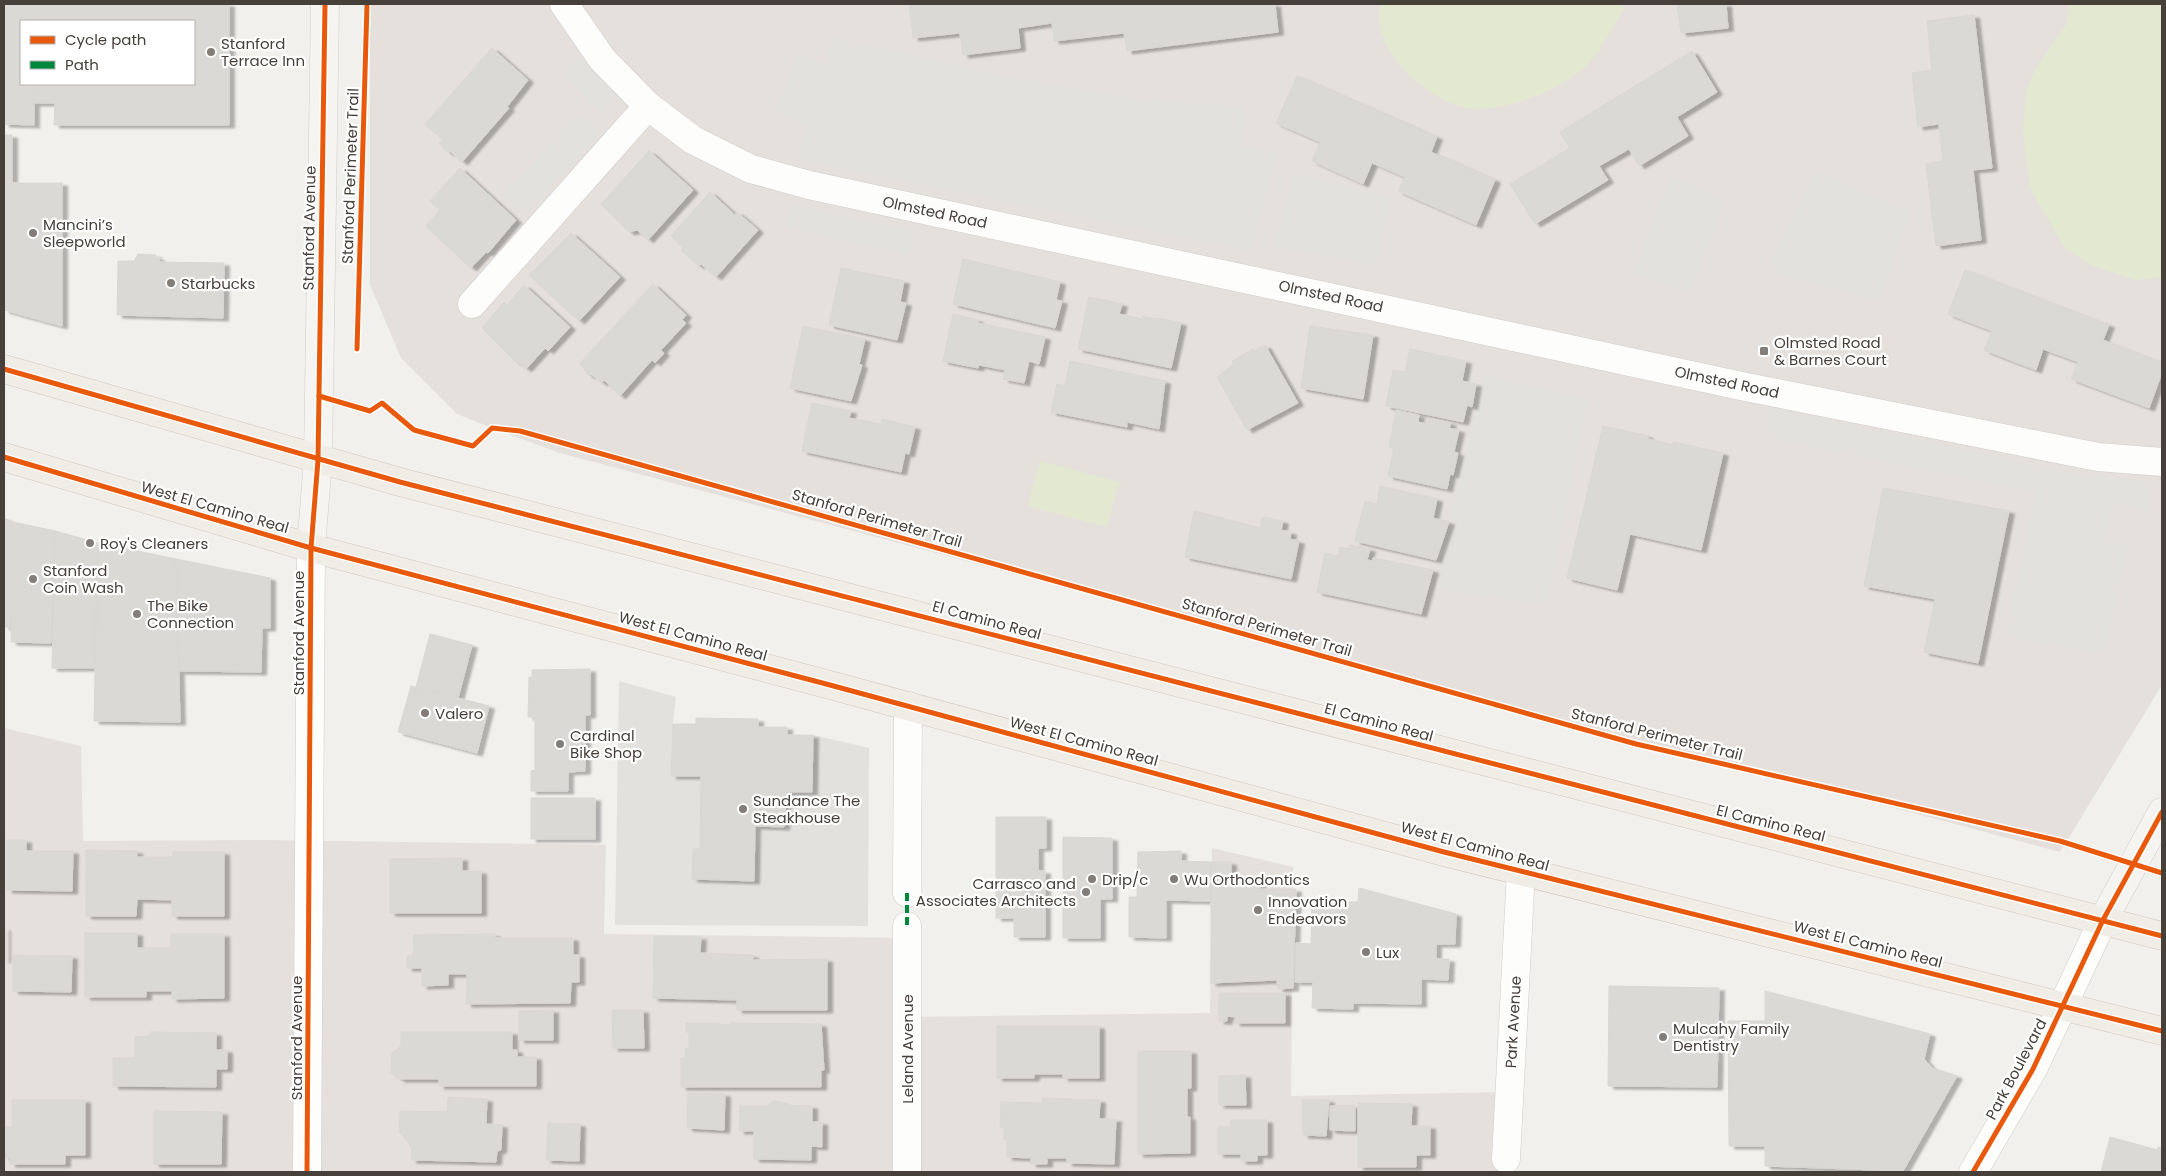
<svg xmlns="http://www.w3.org/2000/svg" width="2166" height="1176" viewBox="0 0 2166 1176" font-family="Poppins,sans-serif">
<defs>
<filter id="shadow"><feDropShadow dx="5.5" dy="3" stdDeviation="1" flood-color="#0004"/></filter>
</defs>
<rect width="100%" height="100%" fill="#f2f0ed"/>
<g fill="#e5e0dc">
<polygon points="370,4 2162,4 2162,685 2060,852 560,453 492,428 457,414 401,358 370,285"/>
<polygon points="4,728 81,746 83,841 265,840 606,845 604,934 910,938 910,1017 1210,1013 1212,848 1293,867 1291,1096 1503,1092 1502,1171 1556,1172 4,1172"/>
</g>
<g fill="#e3e9d0">
<path d="M1380 4H1623V11C1612 28 1601 50 1587 65 1562 90 1503 113 1468 108 1434 103 1385 61 1380 27 1378 19 1380 11 1380 4Z"/>
<polygon points="2070,4 2162,4 2162,277 2135,280 2091,265 2065,248 2030,188 2023,132 2026,90 2036,68 2066,25"/>
<polygon points="1040,461 1119,482 1107,527 1028,506"/>
</g>
<g fill="#e3e1de">
<polygon points="833,37 989,73 1128,98 1245,107 1241,146 1277,152 1251,251 798,160 807,124 776,111 797,55 827,63"/>
<polygon points="579,57 618,98 600,114 562,73"/>
<polygon points="578,113 600,132 523,217 502,197"/>
<polygon points="1815,171 1910,212 1880,301 1768,271"/>
<polygon points="1294,174 1391,198 1374,266 1275,246"/>
<polygon points="1670,177 1725,197 1689,294 1634,274"/>
<polygon points="790,205 914,231 908,254 787,228"/>
<polygon points="1483,375 1587,399 1546,605 1436,589"/>
<polygon points="1768,407 2071,473 2151,482 2149,510 2110,511 2104,544 2128,546 2104,654 2006,637 2036,492 1769,438"/>
<polygon points="619,681 676,697 673,724 671,775 701,776 700,849 693,879 754,880 755,826 784,827 786,792 812,792 813,735 869,748 868,926 615,925"/>
</g>
<g fill="#dbd9d6" stroke="#dad6d3" filter="url(#shadow)">
<polygon points="4,4 36,4 35,21 21,21 21,84 34,84 34,125 4,124"/>
<polygon points="36,4 229,4 229,125 54,125 55,103 34,103 34,84 194,84 194,21 35,21"/>
<polygon points="909,4 1275,4 1278,32 1127,51 1124,33 1054,41 1052,23 1018,28 1020,48 963,55 960,33 913,38"/>
<polygon points="1677,4 1726,4 1728,28 1681,33"/>
<polygon points="1974,15 1992,168 1973,170 1981,240 1936,246 1926,164 1943,161 1939,124 1918,127 1912,73 1932,70 1927,21"/>
<polygon points="492,48 528,80 507,107 509,108 462,162 450,151 449,153 443,148 444,147 439,143 443,139 425,124"/>
<polygon points="1692,51 1717,92 1677,117 1688,136 1639,166 1629,149 1599,166 1608,180 1535,224 1510,184 1570,148 1560,132"/>
<polygon points="1297,76 1437,137 1431,152 1495,180 1476,225 1398,191 1405,177 1372,163 1363,184 1312,161 1320,142 1276,123"/>
<polygon points="4,135 12,135 12,183 62,183 62,326 4,310"/>
<polygon points="649,151 693,190 648,240 637,230 629,232 601,204"/>
<polygon points="460,168 516,220 488,253 486,252 471,268 426,226 440,210 430,201"/>
<polygon points="710,192 735,215 737,212 758,230 716,277 701,264 699,266 681,250 683,248 671,236"/>
<polygon points="571,233 620,277 579,321 529,275"/>
<polygon points="138,254 156,255 156,258 160,258 159,262 224,263 223,318 117,315 118,261 134,261"/>
<polygon points="963,259 1060,282 1056,300 1062,301 1055,328 953,304"/>
<polygon points="841,268 904,281 900,302 906,303 897,340 829,325"/>
<polygon points="1965,270 2109,325 2103,340 2162,363 2162,373 2149,408 2071,379 2078,362 2043,349 2036,370 1984,350 1992,331 1948,314"/>
<polygon points="653,284 686,315 682,320 686,323 661,350 664,353 655,363 652,360 620,396 604,380 602,383 591,374 589,376 580,363"/>
<polygon points="524,285 570,327 548,351 545,348 526,369 518,362 517,363 482,328 504,302 507,305"/>
<polygon points="1089,297 1122,304 1119,314 1143,319 1143,316 1157,319 1158,318 1181,323 1171,368 1078,349"/>
<polygon points="953,314 978,320 978,323 1045,337 1039,364 1029,361 1024,383 1003,379 1005,370 979,365 978,368 943,361"/>
<polygon points="803,326 865,339 859,364 862,365 851,401 790,388"/>
<polygon points="1310,326 1373,335 1363,399 1301,388"/>
<polygon points="1265,345 1298,403 1247,430 1217,377 1234,364 1232,361 1253,349 1254,351"/>
<polygon points="1410,349 1466,361 1462,381 1476,384 1472,407 1467,405 1463,422 1386,406 1393,370 1405,372"/>
<polygon points="1070,361 1165,381 1159,429 1127,422 1127,427 1051,412 1057,384 1065,386"/>
<polygon points="812,403 851,411 849,418 881,424 882,419 915,427 909,454 905,453 901,472 802,451"/>
<polygon points="1396,410 1419,415 1418,422 1427,424 1428,418 1451,423 1449,428 1459,430 1454,452 1458,453 1453,475 1450,474 1447,489 1388,476 1394,448 1389,447"/>
<polygon points="1603,426 1648,436 1648,439 1660,442 1673,445 1673,442 1723,453 1701,550 1630,534 1617,590 1567,578"/>
<polygon points="1380,486 1437,499 1433,518 1449,522 1436,560 1355,541 1365,501 1377,504"/>
<polygon points="1883,488 2009,511 1978,663 1924,652 1935,599 1864,586"/>
<polygon points="1194,511 1260,528 1262,517 1283,521 1281,530 1291,532 1290,539 1299,541 1291,579 1185,557"/>
<polygon points="4,518 13,522 11,627 4,627"/>
<polygon points="13,522 55,531 51,643 11,642"/>
<polygon points="55,531 98,543 94,668 52,668"/>
<polygon points="98,543 176,559 180,722 94,721"/>
<polygon points="1350,545 1370,549 1367,560 1373,561 1373,558 1433,570 1421,614 1317,592 1325,553 1338,556 1340,547 1349,549"/>
<polygon points="176,559 270,578 270,628 262,628 261,672 179,671"/>
<polygon points="430,634 472,645 458,698 416,687"/>
<polygon points="590,669 590,715 585,715 585,771 568,772 568,791 531,791 531,771 535,770 535,717 528,717 529,677 532,677 532,670"/>
<polygon points="411,686 489,706 477,753 398,732"/>
<polygon points="696,718 758,719 758,727 787,727 787,735 813,735 812,792 786,792 784,827 755,826 754,881 692,879 693,849 700,849 701,776 671,776 673,724 696,724"/>
<rect x="531" y="798" width="64" height="41"/>
<polygon points="996,817 1046,817 1046,848 1038,848 1038,871 1045,871 1045,937 1014,937 1014,918 996,918"/>
<polygon points="1063,837 1112,838 1112,899 1100,899 1100,938 1063,938"/>
<polygon points="7,840 26,840 26,851 73,851 72,891 7,890"/>
<polygon points="86,850 137,851 137,857 173,857 173,852 224,852 224,916 172,916 172,900 137,899 136,916 86,916"/>
<polygon points="1181,851 1181,861 1211,862 1210,901 1166,900 1166,938 1129,937 1129,897 1137,897 1138,852"/>
<polygon points="462,858 462,871 481,871 481,913 390,913 390,859"/>
<polygon points="1211,862 1231,862 1231,880 1259,880 1260,889 1296,889 1293,988 1278,989 1277,980 1211,983"/>
<polygon points="1359,888 1456,914 1455,944 1436,944 1436,959 1449,959 1448,980 1421,979 1421,1004 1353,1003 1353,1009 1312,1008 1313,982 1295,982 1296,943 1311,944 1312,902 1358,902"/>
<rect x="4" y="928" width="1" height="32"/>
<polygon points="85,933 137,933 137,948 171,948 171,934 224,934 224,998 172,999 172,991 146,991 146,997 85,997"/>
<polygon points="495,934 495,938 573,938 573,955 579,955 579,982 571,982 570,1003 466,1004 467,974 448,974 448,985 422,986 422,968 407,968 407,956 413,956 414,935"/>
<polygon points="654,936 701,937 700,953 753,955 753,960 827,959 827,1010 737,1010 737,1000 653,998"/>
<polygon points="13,955 72,956 71,992 13,991"/>
<polygon points="1609,986 1719,988 1717,1087 1608,1086"/>
<polygon points="1765,991 1930,1034 1924,1059 1932,1068 1957,1076 1903,1171 1765,1166 1765,1146 1729,1146 1728,1021 1765,1021"/>
<polygon points="1219,993 1285,993 1285,1023 1235,1023 1235,1017 1227,1016 1227,1021 1219,1021"/>
<polygon points="553,1010 553,1040 519,1040 519,1011"/>
<polygon points="612,1010 643,1010 644,1048 613,1048"/>
<polygon points="686,1023 719,1023 719,1025 731,1025 731,1023 821,1024 824,1070 821,1070 821,1087 681,1087 681,1058 685,1058 686,1048 689,1048 689,1032 686,1032"/>
<polygon points="997,1026 1099,1026 1099,1078 1063,1078 1063,1074 1034,1074 1034,1078 997,1078"/>
<polygon points="150,1032 216,1033 216,1050 227,1050 227,1069 216,1069 216,1087 113,1086 113,1058 135,1058 135,1037 150,1036"/>
<polygon points="401,1032 512,1032 512,1050 517,1050 517,1057 536,1057 536,1086 439,1086 439,1079 400,1079 391,1073 392,1053 401,1046"/>
<polygon points="1138,1051 1191,1051 1191,1088 1187,1088 1187,1117 1190,1117 1190,1153 1138,1154"/>
<polygon points="1245,1075 1246,1105 1219,1105 1219,1076"/>
<polygon points="688,1093 725,1094 724,1130 687,1128"/>
<polygon points="448,1097 487,1099 486,1124 502,1125 501,1150 497,1151 496,1162 411,1160 412,1149 402,1133 399,1133 400,1111 447,1112"/>
<polygon points="1042,1098 1100,1100 1099,1119 1116,1119 1114,1164 1067,1163 1067,1158 1047,1158 1047,1164 1031,1164 1031,1158 1007,1157 1007,1139 1004,1139 1004,1127 1000,1127 1001,1102 1042,1103"/>
<polygon points="1302,1099 1329,1100 1326,1136 1303,1135"/>
<polygon points="12,1100 85,1100 85,1155 65,1155 65,1164 10,1164 10,1158 4,1158 4,1127 12,1127"/>
<polygon points="772,1101 782,1102 786,1105 812,1106 812,1122 822,1122 822,1147 811,1146 811,1160 754,1159 754,1131 739,1131 740,1106 768,1106"/>
<polygon points="1358,1103 1412,1104 1411,1126 1430,1126 1430,1155 1416,1155 1416,1167 1358,1167"/>
<polygon points="1355,1105 1355,1131 1330,1130 1330,1106"/>
<polygon points="154,1111 222,1112 221,1164 154,1164"/>
<polygon points="1231,1120 1267,1120 1267,1155 1257,1155 1257,1161 1241,1161 1241,1154 1218,1154 1218,1127 1231,1127"/>
<polygon points="548,1123 580,1124 579,1161 546,1160"/>
<polygon points="2110,1137 2157,1150 2158,1147 2162,1148 2162,1172 2101,1172"/>
</g>
<g fill="none" stroke-linecap="round" stroke-linejoin="round">
<g stroke="#d0cdca" stroke-width="29">
<g id="street">
<polyline points="564,4 602,59 648,106 693,140 751,169 809,185 1746,387 2098,457 2162,462"/>
<polyline points="472,304 648,106"/>
<polyline points="907,893 908,706"/>
<polyline points="907,926 907,1172"/>
<polyline points="1506,1159 1521,871"/>
<polyline points="307,1172 311,548"/>
<polyline points="1973,1172 2033,1069 2103,920"/>
</g>
</g>
<g stroke="#d3cec8" stroke-width="29">
<g id="secondary">
<polyline points="311,548 318,460 325,4"/>
<polyline points="2103,920 2162,812"/>
</g>
</g>
<g stroke="#d2c8bd" stroke-width="29">
<g id="primary">
<polyline points="4,369 400,482 2162,936"/>
<polyline points="4,457 311,548 830,685 1444,852 2162,1031"/>
</g>
</g>
<use href="#street" stroke="#fdfdfc" stroke-width="28"/>
<use href="#secondary" stroke="#f6f4f1" stroke-width="28"/>
<use href="#primary" stroke="#f0ece6" stroke-width="28"/>
<polyline stroke="#00873e" stroke-width="4" stroke-dasharray="8 4" stroke-linecap="butt" points="907,893 907,926"/>
<g stroke="#fff" stroke-width="8">
<g id="cycleway">
<polyline points="357,349 367,4"/>
<polyline points="4,369 400,482 2162,936"/>
<polyline points="319,396 370,411 382,403 414,430 473,446 492,428 520,431 1636,744 2060,841 2162,873"/>
<polyline points="4,457 311,548 830,685 1444,852 2162,1031"/>
<polyline points="307,1172 311,548 318,460 325,4"/>
<polyline points="1973,1172 2033,1069 2103,920 2162,812"/>
</g>
</g>
<use href="#cycleway" stroke="#e8590c" stroke-width="5"/>
</g>
<g fill="#837d79" stroke="#fff" stroke-width="2">
<circle cx="211" cy="52" r="5"/>
<circle cx="33" cy="233" r="5"/>
<circle cx="171" cy="283" r="5"/>
<rect x="1759" y="346" width="10" height="10" rx="2.5"/>
<circle cx="90" cy="543" r="5"/>
<circle cx="33" cy="579" r="5"/>
<circle cx="137" cy="614" r="5"/>
<circle cx="425" cy="713" r="5"/>
<circle cx="560" cy="744" r="5"/>
<circle cx="743" cy="809" r="5"/>
<circle cx="1092" cy="879" r="5"/>
<circle cx="1174" cy="879" r="5"/>
<circle cx="1086" cy="892" r="5"/>
<circle cx="1258" cy="910" r="5"/>
<circle cx="1366" cy="952" r="5"/>
<circle cx="1663" cy="1037" r="5"/>
</g>
<g text-anchor="middle" dominant-baseline="central" stroke-width="4.5" stroke-linejoin="round" paint-order="stroke">
<g font-size="15" fill="#473f3a" stroke="#fff" text-anchor="start">
<text x="221" y="43">Stanford<tspan x="221" dy="17">Terrace Inn</tspan></text>
<text x="43" y="224">Mancini’s<tspan x="43" dy="17">Sleepworld</tspan></text>
<text x="181" y="283">Starbucks</text>
<text x="1774" y="342">Olmsted Road<tspan x="1774" dy="17">&amp; Barnes Court</tspan></text>
<text x="100" y="543">Roy's Cleaners</text>
<text x="43" y="570">Stanford<tspan x="43" dy="17">Coin Wash</tspan></text>
<text x="147" y="605">The Bike<tspan x="147" dy="17">Connection</tspan></text>
<text x="435" y="713">Valero</text>
<text x="570" y="735">Cardinal<tspan x="570" dy="17">Bike Shop</tspan></text>
<text x="753" y="800">Sundance The<tspan x="753" dy="17">Steakhouse</tspan></text>
<text x="1102" y="879">Drip/c</text>
<text x="1184" y="879">Wu Orthodontics</text>
<text x="1076" y="883" text-anchor="end">Carrasco and<tspan x="1076" dy="17">Associates Architects</tspan></text>
<text x="1268" y="901">Innovation<tspan x="1268" dy="17">Endeavors</tspan></text>
<text x="1376" y="952">Lux</text>
<text x="1673" y="1028">Mulcahy Family<tspan x="1673" dy="17">Dentistry</tspan></text>
</g>
<g font-size="15" fill="#473f3a" stroke="#fff">
<text transform="translate(350 176) rotate(-88)">Stanford Perimeter Trail</text>
<text transform="translate(935 212) rotate(12)">Olmsted Road</text>
<text transform="translate(309 228) rotate(-89)">Stanford Avenue</text>
<text transform="translate(1331 296) rotate(12)">Olmsted Road</text>
<text transform="translate(1727 382) rotate(12)">Olmsted Road</text>
<text transform="translate(215 507) rotate(16)">West El Camino Real</text>
<text transform="translate(877 518) rotate(16)">Stanford Perimeter Trail</text>
<text transform="translate(987 620) rotate(15)">El Camino Real</text>
<text transform="translate(1267 627) rotate(16)">Stanford Perimeter Trail</text>
<text transform="translate(298 633) rotate(-90)">Stanford Avenue</text>
<text transform="translate(693 636) rotate(15)">West El Camino Real</text>
<text transform="translate(1379 722) rotate(15)">El Camino Real</text>
<text transform="translate(1657 734) rotate(14)">Stanford Perimeter Trail</text>
<text transform="translate(1084 741) rotate(15)">West El Camino Real</text>
<text transform="translate(1771 823) rotate(14)">El Camino Real</text>
<text transform="translate(1475 846) rotate(15)">West El Camino Real</text>
<text transform="translate(1868 944) rotate(14)">West El Camino Real</text>
<text transform="translate(1513 1022) rotate(-87)">Park Avenue</text>
<text transform="translate(296 1038) rotate(-90)">Stanford Avenue</text>
<text transform="translate(907 1049) rotate(-90)">Leland Avenue</text>
<text transform="translate(2016 1069) rotate(-62)">Park Boulevard</text>
</g>
</g>
<rect width="2166" height="1176" fill="none" stroke="#473f3a" stroke-width="10"/>
<rect x="20" y="20" width="175" height="65" fill="#ffffff" stroke="#b5b2b0"/>
<rect x="30" y="36" width="25" height="8" fill="#e8590c" stroke="#b5b2b0"/>
<text x="65" y="45" font-size="15" fill="#473f3a">Cycle path</text>
<rect x="30" y="61" width="25" height="8" fill="#00873e" stroke="#b5b2b0"/>
<text x="65" y="70" font-size="15" fill="#473f3a">Path</text>
</svg>
